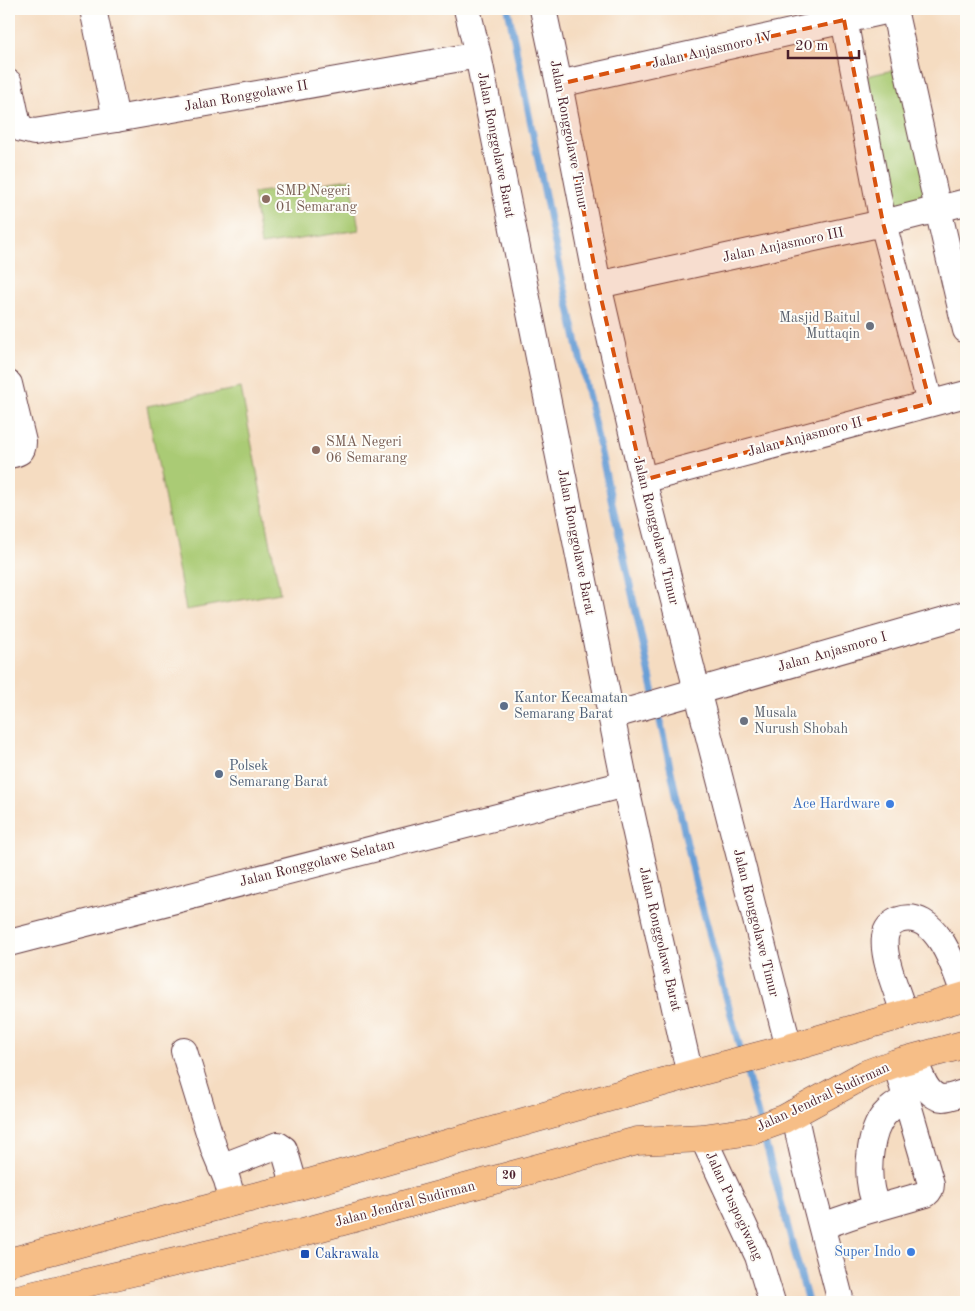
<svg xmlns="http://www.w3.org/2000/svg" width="975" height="1311" viewBox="0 0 975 1311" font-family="'Old Standard TT',serif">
<rect width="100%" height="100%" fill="#fdfcf7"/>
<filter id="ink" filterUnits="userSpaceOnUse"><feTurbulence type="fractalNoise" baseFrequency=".02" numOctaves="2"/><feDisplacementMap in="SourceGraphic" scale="10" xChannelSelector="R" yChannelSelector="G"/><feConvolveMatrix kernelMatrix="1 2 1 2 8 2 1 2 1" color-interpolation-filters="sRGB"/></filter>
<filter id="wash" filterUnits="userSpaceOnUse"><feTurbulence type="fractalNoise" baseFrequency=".0096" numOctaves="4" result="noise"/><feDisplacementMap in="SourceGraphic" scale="20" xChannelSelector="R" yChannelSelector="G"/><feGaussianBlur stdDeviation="1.12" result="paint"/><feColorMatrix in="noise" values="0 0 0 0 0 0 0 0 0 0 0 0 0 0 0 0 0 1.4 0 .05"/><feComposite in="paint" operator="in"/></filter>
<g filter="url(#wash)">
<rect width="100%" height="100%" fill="#f5dcc1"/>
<g fill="#aacb74" stroke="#7a7550">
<polygon points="902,68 930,199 895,206 867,76"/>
<polygon points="351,179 359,230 261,245 253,193"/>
<polygon points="241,388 280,593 186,610 147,406"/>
</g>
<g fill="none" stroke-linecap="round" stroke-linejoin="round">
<g stroke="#699fd6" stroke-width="7">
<polyline points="508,9 553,235 695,880 742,1056"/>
<polyline points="745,1066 760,1123"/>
<polyline points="763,1134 808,1302"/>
</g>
</g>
</g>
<g filter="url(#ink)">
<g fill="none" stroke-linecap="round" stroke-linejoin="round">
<g stroke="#643b42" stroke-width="28">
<g id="minor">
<polyline points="93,9 116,119"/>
<polyline points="467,9 478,55 625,784 690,1075"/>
<polyline points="543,9 559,84 598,285 643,480 789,1048"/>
<polyline points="842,9 883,223 930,403"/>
<polyline points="894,9 938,209 966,330"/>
<polyline points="9,83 17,121 22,129 34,132 116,119 478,55"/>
<polyline points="559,84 894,9"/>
<polyline points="598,285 883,223 966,202"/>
<path d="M9 384 23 442C23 453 18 453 9 455"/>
<polyline points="643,480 966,394"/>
<polyline points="611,716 966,614"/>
<polyline points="9,943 625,784"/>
<path d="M905 1015C898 994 882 958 885 937 886 929 891 923 899 920 937 907 956 971 965 997"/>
<polyline points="184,1051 214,1149 227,1180 233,1202"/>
<path d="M914 1059C920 1072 925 1097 943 1098 950 1098 959 1094 966 1092"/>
<polyline points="794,1113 806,1167 841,1302"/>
<polyline points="703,1138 758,1256 772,1302"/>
<polyline points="221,1167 278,1145 284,1149 295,1187"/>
<path d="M877 1208 926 1194C930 1191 931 1189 931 1184L896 1063"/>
<path d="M822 1226C840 1220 858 1213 877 1208 875 1201 872 1195 871 1188 867 1168 870 1132 884 1115 890 1108 898 1103 906 1099"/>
</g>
</g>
<g stroke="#643b42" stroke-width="29">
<g id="highway">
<polyline points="9,1262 233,1202 295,1187 702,1071 789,1048 966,996"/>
<polyline points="9,1301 303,1232 637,1141 703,1138 751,1131 784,1119 866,1074 896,1063 966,1044"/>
</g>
</g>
<use href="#minor" stroke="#fff" stroke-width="26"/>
<use href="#highway" stroke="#f6be87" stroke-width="28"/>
</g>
</g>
<path fill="#d8530f" fill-opacity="0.2" stroke="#d8530f" stroke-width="4" stroke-dasharray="10 6" stroke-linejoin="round" d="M844 20 883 223 930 403 643 480 598 285 559 84Z"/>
<g fill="#8d6e63" stroke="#fdfcf7" stroke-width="2">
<circle cx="266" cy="199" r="5"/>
<circle cx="316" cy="450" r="5"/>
</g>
<g fill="#6b7280" stroke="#fdfcf7" stroke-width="2">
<circle cx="870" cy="326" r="5"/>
<circle cx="744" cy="721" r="5"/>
</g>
<g fill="#5c6f8a" stroke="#fdfcf7" stroke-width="2">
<circle cx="504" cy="706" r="5"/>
<circle cx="219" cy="774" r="5"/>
</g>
<g fill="#3f7fe0" stroke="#fdfcf7" stroke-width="2">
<circle cx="890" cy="804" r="5"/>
<circle cx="911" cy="1252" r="5"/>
</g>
<rect fill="#1a4fb4" stroke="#fdfcf7" stroke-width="2" x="300" y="1249" width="10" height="10" rx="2.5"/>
<g text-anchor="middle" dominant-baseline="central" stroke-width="4" stroke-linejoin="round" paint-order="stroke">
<rect fill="#fdfcf7" stroke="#806168" stroke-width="1" x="496.5" y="1166.5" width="25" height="19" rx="4"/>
<g font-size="12" font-weight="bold" fill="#4a1f2b">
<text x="509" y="1176">20</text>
</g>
<g font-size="14" fill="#4a1f2b" stroke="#fdfcf7">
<text transform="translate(712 50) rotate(-13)">Jalan Anjasmoro IV</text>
<text transform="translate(246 96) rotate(-10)">Jalan Ronggolawe II</text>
<text transform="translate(569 135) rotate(79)">Jalan Ronggolawe Timur</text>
<text transform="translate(496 145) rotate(79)">Jalan Ronggolawe Barat</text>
<text transform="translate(783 245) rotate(-12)">Jalan Anjasmoro III</text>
<text transform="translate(805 437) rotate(-15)">Jalan Anjasmoro II</text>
<text transform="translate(656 531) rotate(76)">Jalan Ronggolawe Timur</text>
<text transform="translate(576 542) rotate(79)">Jalan Ronggolawe Barat</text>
<text transform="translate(832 652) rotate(-16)">Jalan Anjasmoro I</text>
<text transform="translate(317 863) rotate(-14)">Jalan Ronggolawe Selatan</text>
<text transform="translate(756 923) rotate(76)">Jalan Ronggolawe Timur</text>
<text transform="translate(660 939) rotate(77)">Jalan Ronggolawe Barat</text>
<text transform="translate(823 1097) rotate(-25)">Jalan Jendral Sudirman</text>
<text transform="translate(405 1204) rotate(-15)">Jalan Jendral Sudirman</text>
<text transform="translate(734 1206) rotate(65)">Jalan Puspogiwang</text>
</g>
<g font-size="14" fill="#785e54" stroke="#fdfcf7" text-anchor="start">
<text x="276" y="191">SMP Negeri<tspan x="276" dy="16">01 Semarang</tspan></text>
<text x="326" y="442">SMA Negeri<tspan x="326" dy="16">06 Semarang</tspan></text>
</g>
<g font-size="14" fill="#5b616d" stroke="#fdfcf7" text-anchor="end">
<text x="860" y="318">Masjid Baitul<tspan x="860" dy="16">Muttaqin</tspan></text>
<text x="754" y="713" text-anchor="start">Musala<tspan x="754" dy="16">Nurush Shobah</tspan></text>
</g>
<g font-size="14" fill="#4e5e75" stroke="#fdfcf7" text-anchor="start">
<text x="514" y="698">Kantor Kecamatan<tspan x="514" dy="16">Semarang Barat</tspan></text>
<text x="229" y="766">Polsek<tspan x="229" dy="16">Semarang Barat</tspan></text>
</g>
<g font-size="14" fill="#366cbe" stroke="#fdfcf7" text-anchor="end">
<text x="880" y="804">Ace Hardware</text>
<text x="901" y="1252">Super Indo</text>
</g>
<g font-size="14" fill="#164399" stroke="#fdfcf7" text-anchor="start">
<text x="315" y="1254">Cakrawala</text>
</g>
</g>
<rect width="975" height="1311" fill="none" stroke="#fdfcf7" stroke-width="30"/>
<path d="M788 50v8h71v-8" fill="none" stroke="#4a1f2b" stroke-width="2.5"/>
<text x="795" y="50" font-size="15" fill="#4a1f2b" stroke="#fdfcf7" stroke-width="4" paint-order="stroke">20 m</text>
</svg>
